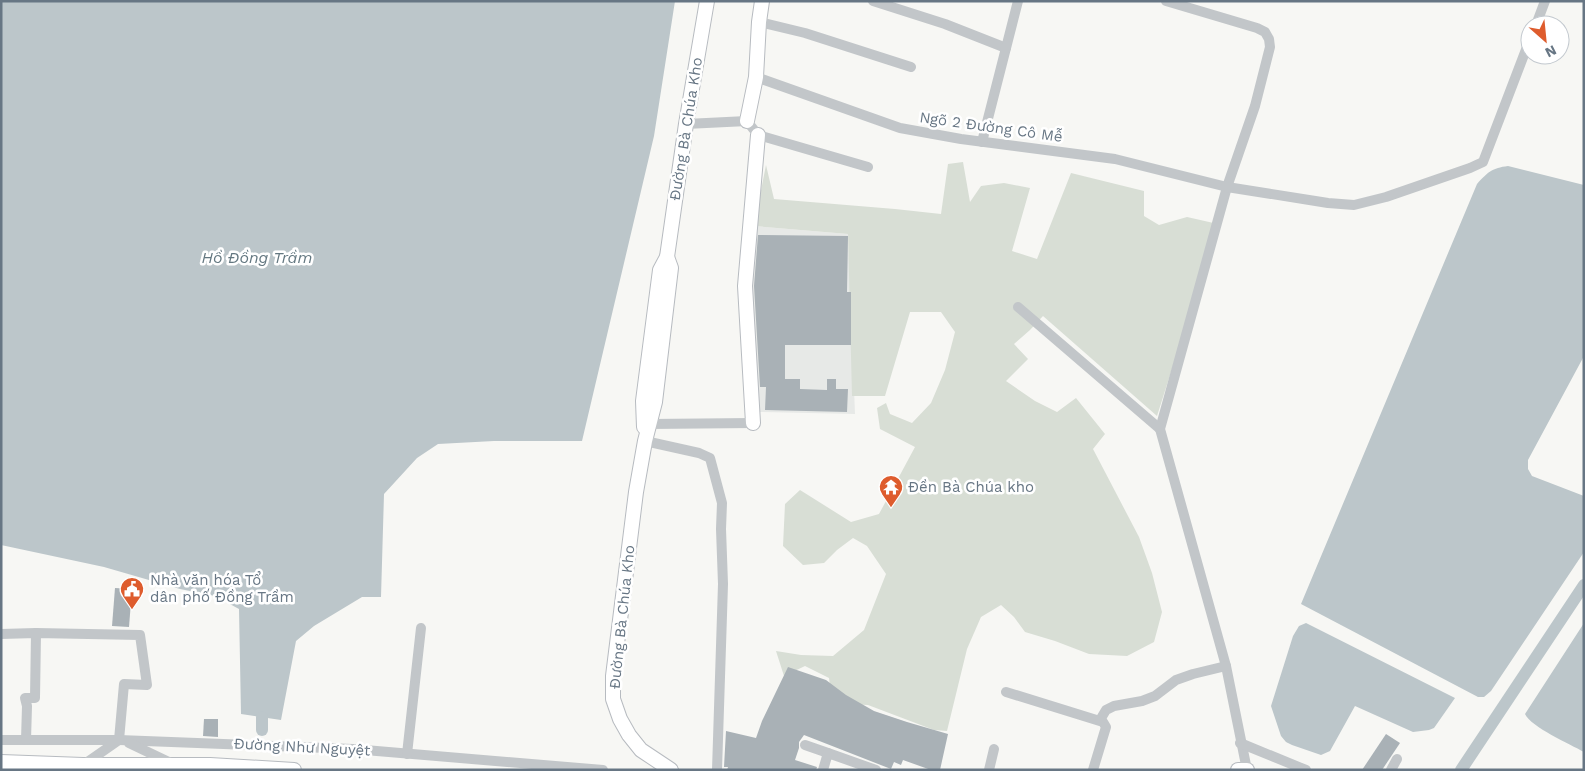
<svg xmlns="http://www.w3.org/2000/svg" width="1585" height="771" viewBox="0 0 1585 771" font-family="'Work Sans',sans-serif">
<rect width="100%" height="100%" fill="#f7f7f4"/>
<polygon fill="#e7e9e7" points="754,226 848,234 855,414 759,412 747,295"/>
<polygon fill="#d8ded5" points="963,162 970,202 981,186 1004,183 1030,188 1012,251 1037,259 1071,173 1144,191 1144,216 1159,225 1187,217 1218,224 1157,416 1043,316 1030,330 1014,344 1028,359 1006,381 1035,401 1057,412 1076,398 1105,434 1093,449 1139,537 1152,573 1162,612 1154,642 1127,656 1089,654 1055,641 1025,632 1014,617 1001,605 981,617 967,649 947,731 934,730 868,705 846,704 831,695 829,678 805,666 784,676 776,651 801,655 833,656 864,630 886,574 867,546 853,538 837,550 824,563 803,565 783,546 785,504 800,490 851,522 879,514 915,447 880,429 877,408 886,403 890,414 912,423 931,403 945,370 955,332 941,312 910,312 885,396 852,396 848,234 754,226 766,165 774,199 895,209 941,214 948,164"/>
<g fill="#bcc6ca">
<polygon points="1,1 675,1 654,136 582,441 494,441 438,444 417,458 384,494 381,597 362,597 314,626 296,641 281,720 241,714 239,609 215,596 180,589 104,567 1,545"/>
<path d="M1508 166 1584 185V356L1528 460V469L1532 476 1584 496V552L1491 691 1484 697H1478L1301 604 1477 184C1488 172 1492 168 1508 166Z"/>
<polygon points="1306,623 1455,698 1434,728 1429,730 1413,732 1355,706 1330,751 1321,755 1292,745 1286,742 1281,736 1271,706 1293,636 1299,626"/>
<path d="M1584 623V752C1570 744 1531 727 1525 714Z"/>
</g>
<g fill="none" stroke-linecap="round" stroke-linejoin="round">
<g stroke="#bcc6ca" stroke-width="12">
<polyline points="262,730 262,717"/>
<polyline points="1461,770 1584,585"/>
</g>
</g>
<g fill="#a9b1b6">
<polygon points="758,235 848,236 847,292 851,292 851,345 785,345 785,379 800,379 800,389 827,390 827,379 836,379 836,389 848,389 847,412 765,410 766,387 760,387 754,286"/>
<polygon points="115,588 132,589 129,627 112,626"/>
<polygon points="788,667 826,680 846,695 874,711 907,722 948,734 940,770 931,770 903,760 901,765 894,762 891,769 804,735 799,742 799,748 795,760 817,767 816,770 727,770 728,767 724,767 726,731 756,738 762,721"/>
<polygon points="204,719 218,719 218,737 203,736"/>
<polygon points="1386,734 1400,743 1382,770 1362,770"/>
</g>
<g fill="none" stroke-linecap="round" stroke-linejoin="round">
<g stroke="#b7bbc0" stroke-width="16">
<g id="secondary">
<polyline points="747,121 756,77 759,22 762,1"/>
<polyline points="667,257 671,268 655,402 645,441 636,492 613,676 613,699 620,719 629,735 641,750 671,770"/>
<polyline points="753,423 745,286 758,135"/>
<polyline points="644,427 643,401 660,270 667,257 686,124 707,1"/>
<polyline points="1,762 83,765 210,765 294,770"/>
<polyline points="1238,770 1247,770"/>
</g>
</g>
<g stroke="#c2c6c9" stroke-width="10">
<polyline points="873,1 945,24 1006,48"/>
<polyline points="1166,1 1257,28 1265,32 1269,39 1270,47 1255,106 1227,187 1160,429 1226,666 1247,770"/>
<polyline points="759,22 805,33 911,67"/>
<polyline points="1536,25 1545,1"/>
<polyline points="756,77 900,128 961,139 1115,159 1227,187 1328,203 1354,205 1386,197 1470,168 1483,162 1530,39"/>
<polyline points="686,124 747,121 758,135 868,167"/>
<polyline points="982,142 1018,1"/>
<polyline points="1018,307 1160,429"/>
<polyline points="649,424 753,423"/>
<polyline points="645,441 699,453 710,458 722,503 721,529 723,584 717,770"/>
<polyline points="1,634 36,633 140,635 147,685 124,684 119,740"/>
<polyline points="1006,692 1103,722 1106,727 1093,770"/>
<polyline points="1100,720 1106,710 1114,706 1142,701 1155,696 1176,680 1193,674 1226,666"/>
<polyline points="1,740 119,740 353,749 603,770"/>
<polyline points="26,740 27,706 25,698 35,698 36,633"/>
<polyline points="129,743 173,764"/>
<polyline points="1240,743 1306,770"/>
<polyline points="805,745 828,753"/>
<polyline points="407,754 421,628"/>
<polyline points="83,765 119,740"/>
<polyline points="823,770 828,753 876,770"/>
<polyline points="989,770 994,749"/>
<polyline points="1391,770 1397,759"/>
</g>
<use href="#secondary" stroke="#fff" stroke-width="14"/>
</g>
<defs>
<g id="temple-pin" transform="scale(1.25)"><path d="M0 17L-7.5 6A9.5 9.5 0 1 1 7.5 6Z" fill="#de5c2d" stroke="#fff"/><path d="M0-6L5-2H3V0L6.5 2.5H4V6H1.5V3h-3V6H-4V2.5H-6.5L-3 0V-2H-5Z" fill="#fff"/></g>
<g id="civic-pin" transform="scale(1.25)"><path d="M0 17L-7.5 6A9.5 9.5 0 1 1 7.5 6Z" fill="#de5c2d" stroke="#fff"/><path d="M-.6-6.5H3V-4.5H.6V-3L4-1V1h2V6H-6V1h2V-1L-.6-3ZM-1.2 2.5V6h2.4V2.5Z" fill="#fff"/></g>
</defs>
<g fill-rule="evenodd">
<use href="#temple-pin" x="891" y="487"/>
<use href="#civic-pin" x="132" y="589"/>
</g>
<g text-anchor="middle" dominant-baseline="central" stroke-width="5" stroke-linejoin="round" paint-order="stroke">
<g font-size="15" fill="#677684" stroke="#fff">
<text transform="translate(991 127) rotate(8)">Ngõ 2 Đường Cô Mễ</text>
<text transform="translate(686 129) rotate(-81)">Đường Bà Chúa Kho</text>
<text transform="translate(622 617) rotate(-84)">Đường Bà Chúa Kho</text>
<text transform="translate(302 747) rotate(3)">Đường Như Nguyệt</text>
</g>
<g font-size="15" fill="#677684" stroke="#fff" text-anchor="start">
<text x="908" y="487">Đền Bà Chúa kho</text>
<text x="150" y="580">Nhà văn hóa Tổ<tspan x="150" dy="17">dân phố Đồng Trầm</tspan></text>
</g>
<g font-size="16" font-style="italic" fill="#637780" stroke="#fff">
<text x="257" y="257">Hồ Đồng Trầm</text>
</g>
</g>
<rect width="1585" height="771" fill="none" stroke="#677684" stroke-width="5"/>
<g transform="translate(1545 40) rotate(153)"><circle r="24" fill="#ffffff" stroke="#c2c8ce"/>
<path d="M0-4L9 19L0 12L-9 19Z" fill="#de5c2d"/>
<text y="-8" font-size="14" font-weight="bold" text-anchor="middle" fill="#677684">N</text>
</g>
</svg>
